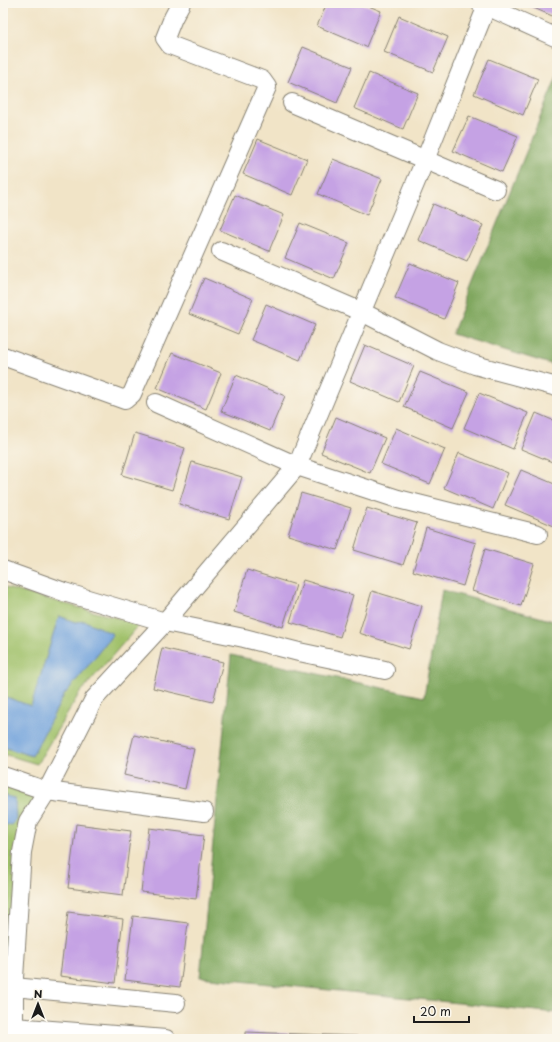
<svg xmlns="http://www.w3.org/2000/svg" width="560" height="1042" viewBox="0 0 560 1042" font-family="'Playpen Sans',sans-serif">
<rect width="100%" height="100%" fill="#fbf7ec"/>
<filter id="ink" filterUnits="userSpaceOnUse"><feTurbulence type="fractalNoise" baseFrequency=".025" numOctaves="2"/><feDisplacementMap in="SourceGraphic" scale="8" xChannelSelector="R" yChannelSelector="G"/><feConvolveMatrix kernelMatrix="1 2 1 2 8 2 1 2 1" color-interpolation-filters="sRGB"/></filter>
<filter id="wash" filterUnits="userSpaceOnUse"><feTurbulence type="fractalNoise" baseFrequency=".012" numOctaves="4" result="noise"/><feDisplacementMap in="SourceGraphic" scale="16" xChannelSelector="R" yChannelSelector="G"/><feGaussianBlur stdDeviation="0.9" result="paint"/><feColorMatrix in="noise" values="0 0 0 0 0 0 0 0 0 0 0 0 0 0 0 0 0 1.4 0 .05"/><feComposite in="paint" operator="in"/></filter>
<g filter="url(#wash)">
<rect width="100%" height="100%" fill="#f1e4c7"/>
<g fill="#a0c16a" stroke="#5e6e43">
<polygon points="3,587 140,624 79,694 37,764 3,754"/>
<polygon points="3,782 38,796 8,971 5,973 3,973"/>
</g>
<g fill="#80a75e" stroke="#4e623d">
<polygon points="557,76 557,366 452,334"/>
<polygon points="442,590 557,622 557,1013 200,977 231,655 424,697"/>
</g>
<g fill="#71a2dc" stroke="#465f7c">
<polygon points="59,616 75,622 85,621 113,634 84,671 64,695 32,756 3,747 3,696 31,706"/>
<polygon points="3,795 15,798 16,819 12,825 3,825"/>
</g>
<g id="blocks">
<g fill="#c5a2e4">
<polygon points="327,3 361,3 381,11 366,47 317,26"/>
<polygon points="522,3 557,3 557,18"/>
<polygon points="399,16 448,37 433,72 384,52"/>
<polygon points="303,47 352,67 337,103 288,82"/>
<polygon points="489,59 538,79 523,115 474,94"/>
<polygon points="369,73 418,93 403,129 354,108"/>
<polygon points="469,116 518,136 502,172 453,151"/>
<polygon points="258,139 307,159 292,195 243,174"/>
<polygon points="333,159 382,179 367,215 318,194"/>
<polygon points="235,195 284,215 269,251 220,230"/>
<polygon points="433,204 483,225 467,261 418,240"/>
<polygon points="300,223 349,243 334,279 285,258"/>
<polygon points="410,263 459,283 444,319 395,298"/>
<polygon points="204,278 253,299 238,334 189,314"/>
<polygon points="266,304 315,325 300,360 251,340"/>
<polygon points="365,345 414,366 399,402 350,381"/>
<polygon points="172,353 221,373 206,409 157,388"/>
<polygon points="420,372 469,392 453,428 404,407"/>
<polygon points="236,375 285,396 270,431 221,411"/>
<polygon points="479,393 528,413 513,449 464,428"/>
<polygon points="536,413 557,422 557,464 521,449"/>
<polygon points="336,417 385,438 370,473 321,453"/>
<polygon points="396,428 445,449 430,484 381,464"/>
<polygon points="135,433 185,448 172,490 122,475"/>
<polygon points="459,453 508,473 493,509 444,488"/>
<polygon points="192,462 242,477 229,519 179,504"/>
<polygon points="521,470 557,485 557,520 554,526 505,505"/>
<polygon points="301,493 351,508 337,550 288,535"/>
<polygon points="367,508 417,523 403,565 354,550"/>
<polygon points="426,528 476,543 463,586 413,571"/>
<polygon points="485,549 534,564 521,606 472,591"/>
<polygon points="247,570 296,585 283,627 234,612"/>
<polygon points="303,580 353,595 340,637 290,622"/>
<polygon points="372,591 422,606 409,649 359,633"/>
<polygon points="162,648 223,662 213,702 153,688"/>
<polygon points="134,735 194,749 185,789 124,775"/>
<polygon points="76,824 131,831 123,895 68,888"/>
<polygon points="149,828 204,835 196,899 141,892"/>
<polygon points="68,912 123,919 115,983 60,976"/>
<polygon points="133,916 188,923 180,987 125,980"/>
<polygon points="245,1032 357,1036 357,1039 245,1039"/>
</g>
</g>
</g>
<g filter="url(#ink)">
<use href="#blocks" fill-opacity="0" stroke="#868072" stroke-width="1"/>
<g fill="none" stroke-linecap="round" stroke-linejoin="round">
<g stroke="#868072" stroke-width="20">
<g id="minor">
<polyline points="480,3 555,37"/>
<polyline points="292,103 496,190"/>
<polyline points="221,251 362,312 438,351 475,365 557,387"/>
<polyline points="3,356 125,400 132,394 267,87 262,80 170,45 165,38 173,18 181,3"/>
<polyline points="156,403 297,466 398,499 538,534"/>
<polyline points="3,570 64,592 165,622 244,638 299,652 385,670"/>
<polyline points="3,776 47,791 204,812"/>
<polyline points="14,987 176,1003"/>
<polyline points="14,1027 166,1039"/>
<polyline points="14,1039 14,978 22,852 28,821 47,791 94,699 165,622 297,466 425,160 488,3"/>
</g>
</g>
<use href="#minor" stroke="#fff" stroke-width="18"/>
</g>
</g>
<rect width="560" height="1042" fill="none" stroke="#fbf7ec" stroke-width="16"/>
<g transform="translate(38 1004)" stroke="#fbf7ec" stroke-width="3" paint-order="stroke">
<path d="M0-3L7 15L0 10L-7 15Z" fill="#1c1c1c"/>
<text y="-6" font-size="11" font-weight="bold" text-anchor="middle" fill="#1c1c1c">N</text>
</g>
<path d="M414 1016v6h55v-6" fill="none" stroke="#1c1c1c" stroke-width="2"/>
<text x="420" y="1016" font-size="12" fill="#1c1c1c" stroke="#fbf7ec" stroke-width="3" paint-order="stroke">20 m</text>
</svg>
